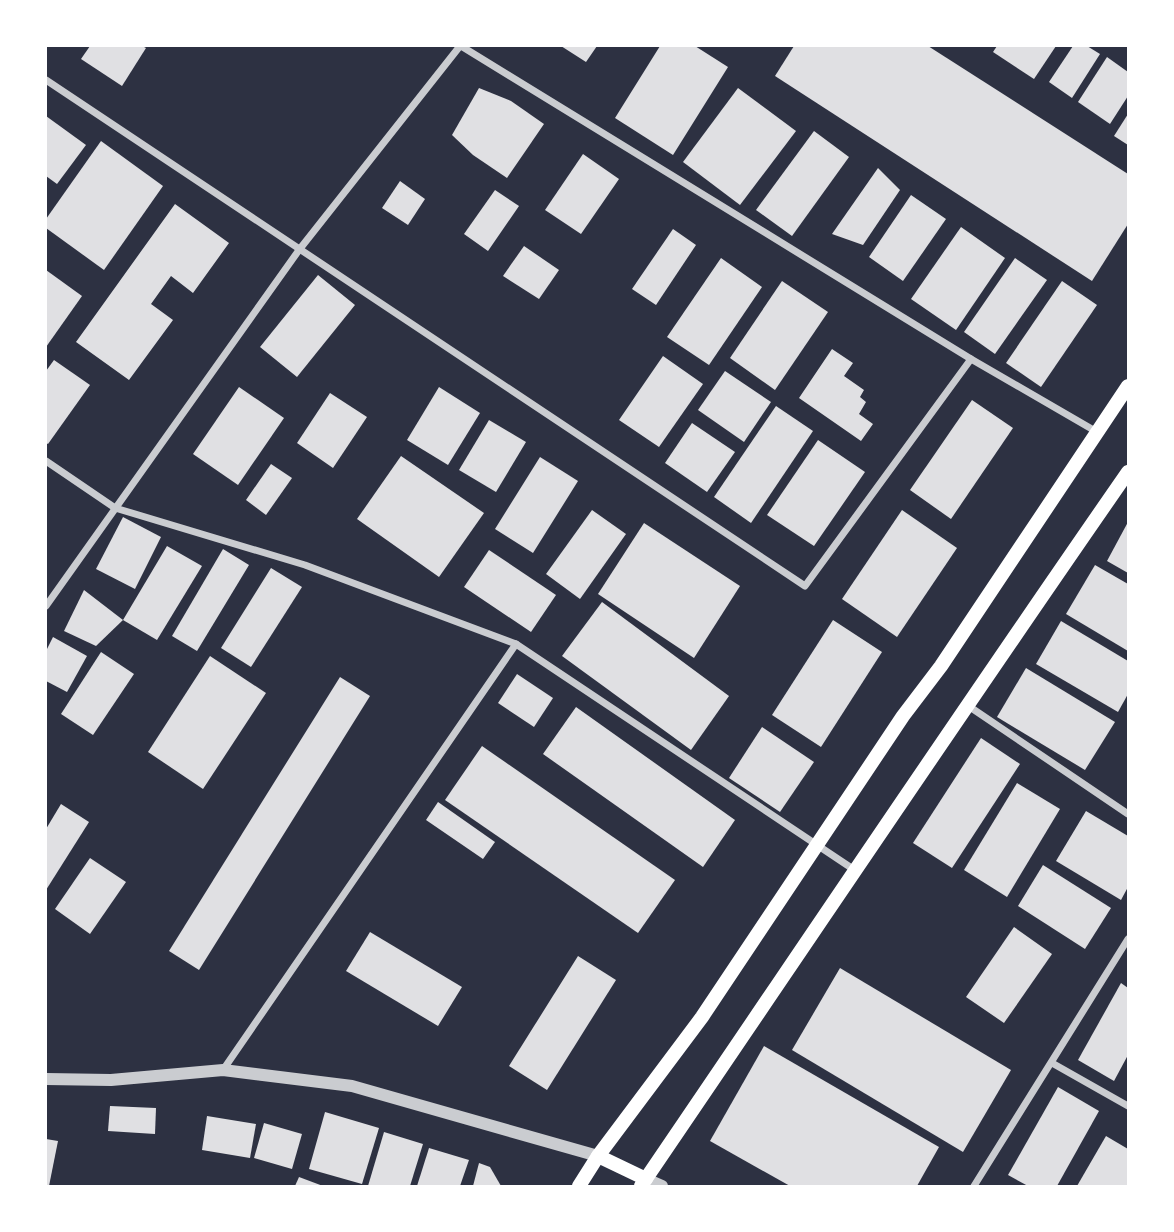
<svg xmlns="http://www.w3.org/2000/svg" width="1174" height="1232" viewBox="0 0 1174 1232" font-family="'Titillium Web',sans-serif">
<rect width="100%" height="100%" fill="#2d3142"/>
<g fill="#e0e0e3">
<polygon points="90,46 142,46 146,48 122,86 81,59"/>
<polygon points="561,46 597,46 586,62"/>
<polygon points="660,46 695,46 728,67 673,155 615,118"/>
<polygon points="794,46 928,46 1128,174 1128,224 1092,281 775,76"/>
<polygon points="997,46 1056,46 1034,79 993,52"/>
<polygon points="1073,46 1087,46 1100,54 1072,98 1049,82"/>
<polygon points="1107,57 1128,72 1128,96 1110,124 1078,102"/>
<polygon points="479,88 511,101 544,124 507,178 473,155 452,135"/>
<polygon points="738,88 796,131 740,205 683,162"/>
<polygon points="1128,114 1128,145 1114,136"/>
<polygon points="46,116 86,145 57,184 46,176"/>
<polygon points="814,131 849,157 792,236 756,210"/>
<polygon points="101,141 163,186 104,270 46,228 46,219"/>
<polygon points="583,154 619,179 581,234 545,210"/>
<polygon points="878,168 900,190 863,245 832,234"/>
<polygon points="400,181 425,199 408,225 382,208"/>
<polygon points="495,190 519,206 488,251 464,234"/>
<polygon points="911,195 946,219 903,281 869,257"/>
<polygon points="175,204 229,243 193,293 171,276 151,304 173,320 129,380 76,342"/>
<polygon points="961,227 1005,258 956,330 911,299"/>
<polygon points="673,229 696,245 656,305 632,289"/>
<polygon points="524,246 559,270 539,299 503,276"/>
<polygon points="721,258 762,287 709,365 667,337"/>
<polygon points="1015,258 1047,280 995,354 964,332"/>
<polygon points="46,270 82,296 46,347"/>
<polygon points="318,275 355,305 297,377 260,347"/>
<polygon points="782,281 828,312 775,390 730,358"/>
<polygon points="1062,281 1097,305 1041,387 1006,363"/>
<polygon points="832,349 853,363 844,376 864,390 860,397 866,402 859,414 873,424 861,441 799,398"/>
<polygon points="663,356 703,384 659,447 619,420"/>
<polygon points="54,360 90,385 48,444 46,443 46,371"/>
<polygon points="725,371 771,402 744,442 698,410"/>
<polygon points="239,387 284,418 238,485 193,454"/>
<polygon points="439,387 480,413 448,465 407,440"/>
<polygon points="330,393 367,417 333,468 297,443"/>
<polygon points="972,400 1013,428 951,519 910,490"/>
<polygon points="776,406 813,431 751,523 714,497"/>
<polygon points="489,420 526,442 496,492 459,470"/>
<polygon points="692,423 735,452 707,492 665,463"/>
<polygon points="818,440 865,472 814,546 767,515"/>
<polygon points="401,456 484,513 439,577 357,519"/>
<polygon points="540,457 578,481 533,553 495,529"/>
<polygon points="271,464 292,478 266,515 246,500"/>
<polygon points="592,510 626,534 580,599 546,574"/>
<polygon points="902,510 957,548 897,637 842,599"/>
<polygon points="123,517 161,537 135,589 96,569"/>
<polygon points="1128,522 1128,573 1107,561"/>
<polygon points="644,523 740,586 694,658 598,594"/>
<polygon points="167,546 202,566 157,640 123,620"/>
<polygon points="223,549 249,565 197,651 172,636"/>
<polygon points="489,550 556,595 531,632 464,587"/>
<polygon points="1095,565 1128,584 1128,651 1066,614"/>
<polygon points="271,568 302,587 251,667 221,648"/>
<polygon points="84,590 123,620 96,646 64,631"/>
<polygon points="602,602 729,696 691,750 562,656"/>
<polygon points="833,620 882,652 821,747 772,715"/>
<polygon points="1061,621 1128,661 1128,694 1118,712 1036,664"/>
<polygon points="53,637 87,656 67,692 46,681 46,651"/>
<polygon points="101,652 134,674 93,735 61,714"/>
<polygon points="210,656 266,693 203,789 148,752"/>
<polygon points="1026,668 1115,722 1085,770 997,717"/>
<polygon points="517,674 553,698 534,727 498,703"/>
<polygon points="340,677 370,696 199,970 169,951"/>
<polygon points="576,707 735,820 703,867 543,754"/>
<polygon points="762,727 814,762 780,812 729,778"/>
<polygon points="981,738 1020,764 952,868 913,843"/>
<polygon points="482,746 675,880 638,933 445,800"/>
<polygon points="1017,783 1060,809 1007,897 964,870"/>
<polygon points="438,802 495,842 483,859 426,820"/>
<polygon points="61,804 89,822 46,890 46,829"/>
<polygon points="1086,811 1128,836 1128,887 1121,900 1056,861"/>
<polygon points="90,858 126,882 90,934 55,909"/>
<polygon points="1043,865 1111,908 1085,949 1018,906"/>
<polygon points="1014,927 1052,954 1004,1023 966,997"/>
<polygon points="370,932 462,987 438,1026 346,971"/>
<polygon points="578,956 616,980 547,1090 509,1066"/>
<polygon points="840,968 1011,1070 963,1152 792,1050"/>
<polygon points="1121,983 1128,988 1128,1055 1114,1081 1078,1060"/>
<polygon points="764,1046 939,1147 917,1186 790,1186 710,1141"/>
<polygon points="1058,1087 1099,1111 1057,1186 1028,1186 1008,1175"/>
<polygon points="110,1106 156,1108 155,1134 108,1131"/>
<polygon points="325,1112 379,1128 362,1184 309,1169"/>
<polygon points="207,1116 256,1124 250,1158 202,1150"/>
<polygon points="264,1123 302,1134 292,1169 254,1158"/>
<polygon points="384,1132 423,1144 410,1186 368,1186"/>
<polygon points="1106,1136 1128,1149 1128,1185 1077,1186"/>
<polygon points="46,1139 58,1141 49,1186 46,1186"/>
<polygon points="429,1148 469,1160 460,1186 417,1186"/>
<polygon points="479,1163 490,1167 501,1186 473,1186"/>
<polygon points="299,1177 323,1186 295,1186"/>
</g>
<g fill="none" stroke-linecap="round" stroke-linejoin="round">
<g stroke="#caccd0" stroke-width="7">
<polyline points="461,46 971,359 1097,432"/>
<polyline points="46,80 805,586 971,359"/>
<polyline points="46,461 115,508 305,565 516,644 856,871"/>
<polyline points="46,606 299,250 460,46"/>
<polyline points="967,705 1128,814"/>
<polyline points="1052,1063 1128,1106"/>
<polyline points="223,1070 516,644"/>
<polyline points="974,1186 1128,939"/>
</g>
<g stroke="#caccd0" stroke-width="12">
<polyline points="46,1079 111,1080 223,1070 352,1086 598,1156"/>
<polyline points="646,1179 662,1186"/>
</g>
<g stroke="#fff" stroke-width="14">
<polyline points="598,1156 646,1179"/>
<polyline points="579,1186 598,1156 702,1017 903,716 941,666 1128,386"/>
<path d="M641 1186C803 948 964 708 1128 472"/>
</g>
</g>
<rect width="1174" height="1232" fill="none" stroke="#ffffff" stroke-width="94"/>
</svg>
